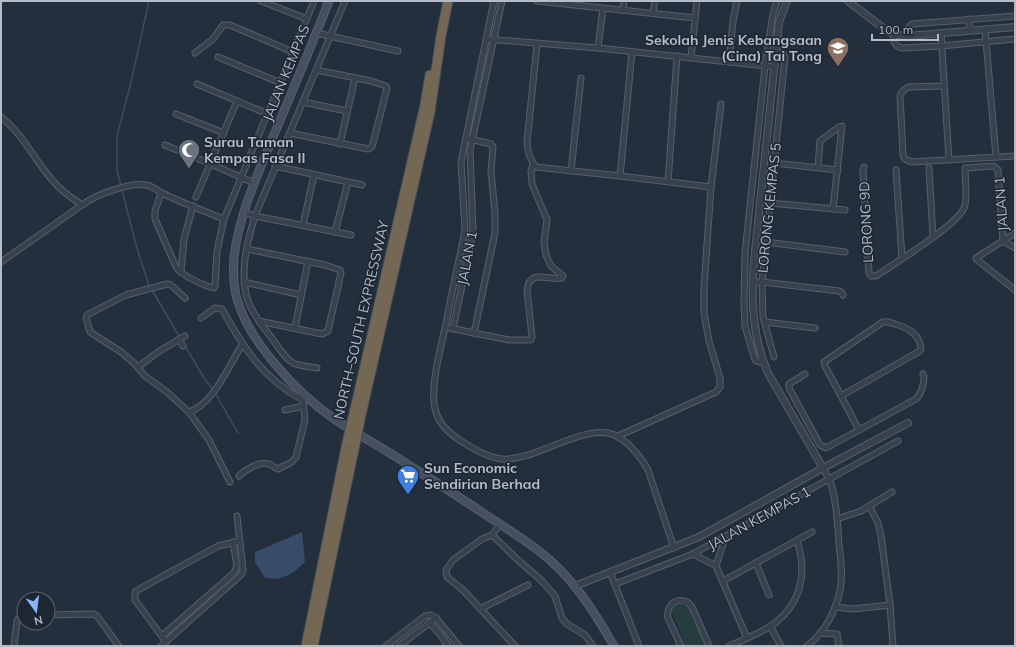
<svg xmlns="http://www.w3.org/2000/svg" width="1016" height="647" viewBox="0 0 1016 647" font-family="Mulish,sans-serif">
<rect width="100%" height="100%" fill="#242f3e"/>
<polygon fill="#263c3f" points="682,601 688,605 706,646 686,646 671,610 674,603"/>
<path fill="#394c67" d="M302 532 305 562C292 574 283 581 265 578L255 562V552Z"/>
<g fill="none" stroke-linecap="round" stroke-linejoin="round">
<g stroke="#394c67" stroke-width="1.5">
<polyline points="121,186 117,170 117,136 131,82 149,1"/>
<polyline points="122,190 136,245 149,286"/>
<polyline points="152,290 180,338"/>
<polyline points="185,346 204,378 213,390"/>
<polyline points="215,393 238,433"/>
</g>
<g stroke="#565f6c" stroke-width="7">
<g id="minor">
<polyline points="261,1 307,19"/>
<path d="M494 1 461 162 465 228 464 236C460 255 456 274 452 293 449 305 448 317 445 328 440 352 432 378 434 403 436 421 446 431 461 441 474 449 486 457 502 459 535 462 589 419 618 437 622 439 625 442 628 444 636 452 643 460 648 470L674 548"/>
<polyline points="537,1 695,18"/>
<polyline points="623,10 624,1"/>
<polyline points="653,13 655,1"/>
<polyline points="969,19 970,30"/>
<polyline points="985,29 996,157"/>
<polyline points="316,33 398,51"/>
<polyline points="941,33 949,160"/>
<path d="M894 35C893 42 895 47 903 48L941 46 1015 39"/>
<polyline points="907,36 909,27 912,24 1015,16"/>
<polyline points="486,39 598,48 775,67"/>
<path d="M537 44 527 142C527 151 531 161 536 167L620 176 711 187"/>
<polyline points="598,48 603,8"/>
<polyline points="195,53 213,39 223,25 230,25 293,52"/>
<polyline points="218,57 281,83"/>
<polyline points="691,58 697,1"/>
<polyline points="729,62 733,21 737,1"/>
<polyline points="197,84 268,114"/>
<path d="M944 86 909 87C904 89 902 91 900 96L903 155 905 159 911 162 1015 156"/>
<polyline points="303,102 347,111"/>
<polyline points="176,114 224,133"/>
<path d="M1 117C23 134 35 161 54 182 62 192 72 198 82 205 95 195 130 182 146 185 152 186 157 190 162 193 182 203 204 211 224 219"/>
<polyline points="290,133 368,149 372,147 387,88 386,86 371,81 316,70"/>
<polyline points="340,144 355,78"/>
<polyline points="165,145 211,164 254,183"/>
<polyline points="774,163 838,170"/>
<polyline points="275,166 362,185"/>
<polyline points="818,167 820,141 839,127 842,126 833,209"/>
<path d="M864 167 863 171 869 273 871 276H876C895 263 956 226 964 208 968 200 965 178 965 168L994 166 998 170 1003 241"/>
<polyline points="929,168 933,237"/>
<polyline points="896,170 902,258"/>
<polyline points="571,171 581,78"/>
<polyline points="620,176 632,52"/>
<polyline points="668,182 677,56"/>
<path d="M161 193 155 211V219L176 267C181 275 204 286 214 288L215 286 217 251 224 219 314 1"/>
<polyline points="196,197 237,101"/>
<polyline points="770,203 845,210"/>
<polyline points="243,212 255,216 351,235"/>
<polyline points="303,225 314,175"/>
<polyline points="335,232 348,182"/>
<polyline points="1015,233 976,258 976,259 1015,290"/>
<polyline points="1003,241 1015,248"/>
<polyline points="766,242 845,252"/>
<polyline points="247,249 325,265 340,270 341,273 328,331 322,334 259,321"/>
<polyline points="1,262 82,205"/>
<polyline points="181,272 184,239 193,206"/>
<polyline points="244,282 301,295"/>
<polyline points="752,282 762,282 839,291 841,292 843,295"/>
<polyline points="185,298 171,285 167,284 126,295 87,315 86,318 90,332 121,352 134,363 145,376 167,392 189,412 209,440 230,482"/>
<path d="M201 318 215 308 222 309C243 347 263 379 303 400"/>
<polyline points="765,322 815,328"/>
<polyline points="295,328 308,261"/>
<polyline points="450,328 474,333 495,233 495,213 491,171 493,147 491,144 470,139"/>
<polyline points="453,329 473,232 470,150 502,1"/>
<path d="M474 333 509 340H531L532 337 527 290C530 268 549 281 562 278L563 276 551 266 546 255 544 242 547 220 532 184 531 171 533 164"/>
<polyline points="179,339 183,346"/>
<polyline points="774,357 763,317 762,282 785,57 783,53 776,51"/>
<polyline points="763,362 759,362 755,360 745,326 744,304 745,253 765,66 773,14 777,1"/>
<polyline points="138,367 158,352 185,336"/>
<path d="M317 368C310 367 300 366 293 363 284 358 277 345 271 337 262 326 253 314 248 301 239 273 247 242 255 216L345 1"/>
<path d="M805 374 789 384V388L820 445 826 448 916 399C921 394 926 380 923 374"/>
<path d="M841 396 920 351 921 349C920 334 908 328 895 324 891 323 888 321 883 322L824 362 825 366 859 430"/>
<polyline points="285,410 304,406"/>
<path d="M189 412C213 405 229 365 242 345"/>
<polyline points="618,436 716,392 720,387 720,378 709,341 704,313 704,287 711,187 721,104"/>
<path d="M239 476C246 469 260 461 269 464 273 465 274 468 278 469L292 462 296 457 305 420 303 400"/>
<polyline points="870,507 878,523 881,536 890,605 893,646"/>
<polyline points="837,519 861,511 892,492"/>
<polyline points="500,524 492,535 482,539 453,560 446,570 447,577 463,590 515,646"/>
<polyline points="492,535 519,561 542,581 555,596 562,618 567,624 585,635 593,646"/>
<polyline points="693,554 716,566 747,638"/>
<polyline points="756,563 769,595"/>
<polyline points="716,566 725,538"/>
<polyline points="610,572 639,646"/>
<polyline points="723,581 812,532"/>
<polyline points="615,584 693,554 898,441"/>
<polyline points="835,607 853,609 890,605"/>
<polyline points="480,609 528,585"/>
<polyline points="48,615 93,614 97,616 119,646"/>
<polyline points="430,623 442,637 448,646"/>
<polyline points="770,626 781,646"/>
<polyline points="820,633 837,634 839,646"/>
<polyline points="162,636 234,573 237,566 233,542"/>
<polyline points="166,642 135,600 135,593 136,591 218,546 240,541"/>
<polyline points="14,646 17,621 19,618 24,617"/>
<polyline points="161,646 242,574 243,570 237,516"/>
<polyline points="386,646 425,616 431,615 436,618 459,646"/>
<polyline points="399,646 436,618"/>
<path d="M681 646 668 618C665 602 683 594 692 607L709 646"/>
<path d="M729 646C743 640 758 634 771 626 801 605 808 574 797 541"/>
<path d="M807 646C824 633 835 612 840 591 843 576 841 560 839 545 838 526 837 506 832 487 830 480 826 474 823 468"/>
</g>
</g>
<g stroke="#565f6c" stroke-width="8">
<g id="tertiary">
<path d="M787 1 779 22 754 261C751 299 752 337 768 373L823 468"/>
<polyline points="848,1 887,31 897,35 907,36 1015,27"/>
<polyline points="575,586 699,537 823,468 908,423"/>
</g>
</g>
<g stroke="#565f6c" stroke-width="9">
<path id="secondary" d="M329 1C311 47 292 92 273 137 257 176 239 215 234 257 233 271 233 285 237 299 249 342 297 393 333 418 355 433 379 446 401 460 429 478 456 495 483 513 501 525 521 537 539 551 572 576 594 611 614 646"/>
</g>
<g stroke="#434c59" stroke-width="11">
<g id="motorway">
<polyline points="355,409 425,105 430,75"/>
<polyline points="361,415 430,112 441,36 448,1"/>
<polyline points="306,646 347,443"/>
<polyline points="313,646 354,449"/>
</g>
</g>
<use href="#minor" stroke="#38414e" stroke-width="5"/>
<use href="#tertiary" stroke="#38414e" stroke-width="6"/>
<use href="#secondary" stroke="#465061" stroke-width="7"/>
<use href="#motorway" stroke="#746855" stroke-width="9"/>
<g stroke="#434c59" stroke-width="11" stroke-linecap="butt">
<g id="motorway-bridge">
<polyline points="347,443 355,409"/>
<polyline points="354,449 361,415"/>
</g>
</g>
<use href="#motorway-bridge" stroke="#746855" stroke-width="9"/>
</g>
<defs>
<g id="school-pin" transform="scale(1.15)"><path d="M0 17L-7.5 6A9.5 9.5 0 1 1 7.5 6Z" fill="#8d6e63" stroke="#1d2633"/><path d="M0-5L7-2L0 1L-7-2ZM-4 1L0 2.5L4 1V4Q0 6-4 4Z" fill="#fff"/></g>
<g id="mosque-pin" transform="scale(1.15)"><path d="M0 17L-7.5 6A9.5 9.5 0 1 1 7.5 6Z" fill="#6b7280" stroke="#1d2633"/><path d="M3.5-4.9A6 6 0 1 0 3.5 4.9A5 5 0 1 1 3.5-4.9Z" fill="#fff"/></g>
<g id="supermarket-pin" transform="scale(1.15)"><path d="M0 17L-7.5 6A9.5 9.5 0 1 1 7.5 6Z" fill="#3f7fe0" stroke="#1d2633"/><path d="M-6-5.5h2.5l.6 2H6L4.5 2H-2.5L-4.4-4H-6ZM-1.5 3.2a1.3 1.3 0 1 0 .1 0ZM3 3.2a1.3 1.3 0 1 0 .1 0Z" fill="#fff"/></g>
</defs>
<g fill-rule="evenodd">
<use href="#school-pin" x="838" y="48"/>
<use href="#mosque-pin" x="189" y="150"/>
<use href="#supermarket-pin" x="408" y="476"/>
</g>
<g text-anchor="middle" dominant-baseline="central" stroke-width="3" stroke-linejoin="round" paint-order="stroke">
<g font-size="14" font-weight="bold" fill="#b4bcc9" stroke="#1d2633" text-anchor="start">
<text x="822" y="40" text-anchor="end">Sekolah Jenis Kebangsaan<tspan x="822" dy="16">(Cina) Tai Tong</tspan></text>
<text x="204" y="142">Surau Taman<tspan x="204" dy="16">Kempas Fasa II</tspan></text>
<text x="424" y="468">Sun Economic<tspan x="424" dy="16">Sendirian Berhad</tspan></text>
</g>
<g font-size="14" fill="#b4bcc9" stroke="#1d2633">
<text transform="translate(286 73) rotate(-68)">JALAN KEMPAS</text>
<text transform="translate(1001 204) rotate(-94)">JALAN 1</text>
<text transform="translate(769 208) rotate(-84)">LORONG KEMPAS 5</text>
<text transform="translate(866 222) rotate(-93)">LORONG 9D</text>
<text transform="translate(467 258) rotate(-79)">JALAN 1</text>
<text transform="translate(361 320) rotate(-77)">NORTH–SOUTH EXPRESSWAY</text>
<text transform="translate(759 518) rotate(-29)">JALAN KEMPAS 1</text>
</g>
</g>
<rect width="1016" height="647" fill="none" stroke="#b4bcc9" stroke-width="4"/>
<g transform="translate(36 611) rotate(166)"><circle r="19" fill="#1d2633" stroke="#59626f"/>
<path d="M0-3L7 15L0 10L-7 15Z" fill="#8ab4f8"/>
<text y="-6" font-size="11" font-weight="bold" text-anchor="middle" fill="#b4bcc9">N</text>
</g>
<path d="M872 34v6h66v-6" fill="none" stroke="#b4bcc9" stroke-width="2"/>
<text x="878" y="34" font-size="12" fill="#b4bcc9" stroke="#1d2633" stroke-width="3" paint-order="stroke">100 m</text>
</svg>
